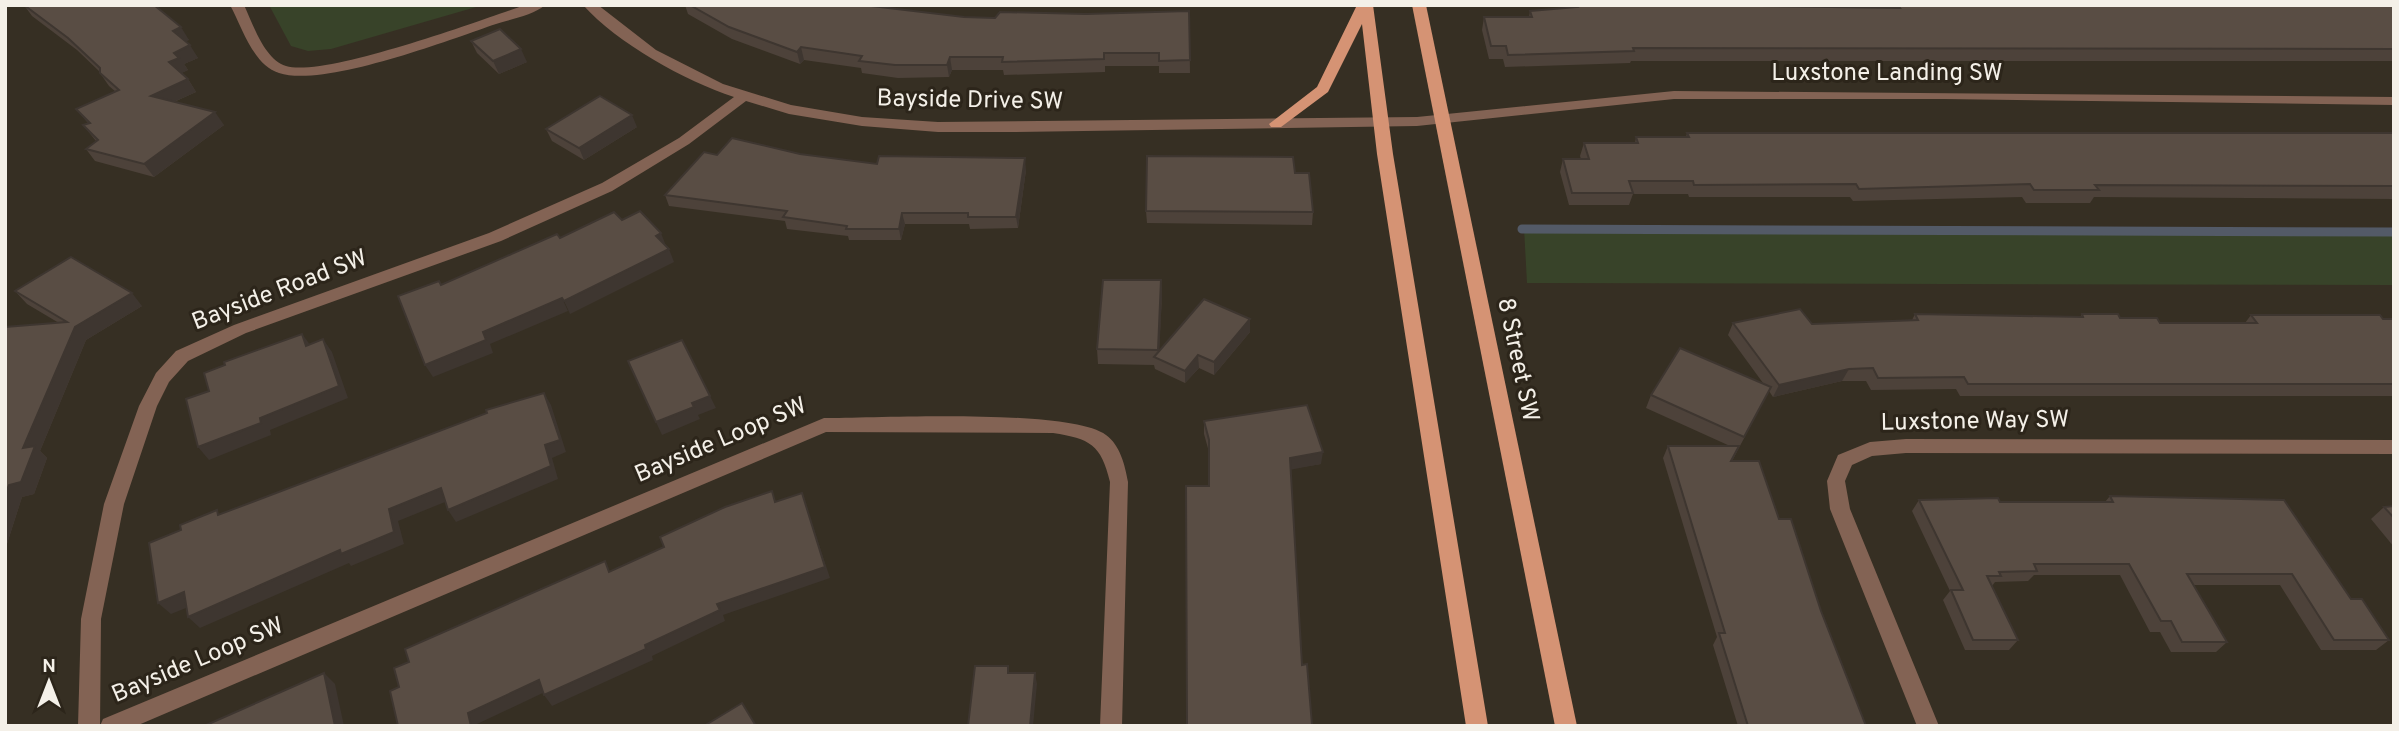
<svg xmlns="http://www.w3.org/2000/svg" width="2399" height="731" viewBox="0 0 2399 731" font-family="Overpass,sans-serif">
<rect width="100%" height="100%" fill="#362f23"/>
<g fill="#384329">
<polygon points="269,5 483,5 331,49 308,51 291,46"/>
<polygon points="1524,228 2394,230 2394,285 1527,283"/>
</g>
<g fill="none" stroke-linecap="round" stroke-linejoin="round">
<polyline stroke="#535a67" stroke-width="9" points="1522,229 2394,232"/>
<g fill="#836354" fill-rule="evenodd">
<path d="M230 5H244C253 24 264 59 286 66 324 78 481 20 525 5H545C534 15 511 19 496 24 449 40 324 88 279 73 253 65 242 27 230 5Z"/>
<path d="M583 5H598L656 50 723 84 791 105 862 117 938 122 1417 117 1674 91 2394 97V105L1944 99H1674L1417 126 1014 132H938L862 126 789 114 746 101 689 144 612 191 501 241 246 333 188 361 169 382 157 406 124 504 101 619 100 726H78L81 619 104 504 139 406 156 373 176 351 234 325 489 233 602 183 679 138 734 97C685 81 617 43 583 5Z"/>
<path d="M824 418C877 418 1070 408 1106 435 1120 445 1125 465 1128 482L1122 726H1100L1110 482C1101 444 1090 439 1053 433L826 432 136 726H100L103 719Z"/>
<polygon points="1906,439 2394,440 2394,454 1906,453 1872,456 1852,465 1845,481 1850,509 1939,726 1917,726 1830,509 1827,481 1838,455 1870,442"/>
</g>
<g fill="#d59374" fill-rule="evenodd">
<polygon points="1357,5 1373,5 1393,154 1488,726 1466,726 1377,154 1362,24 1328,92 1281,127 1271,127 1269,124 1317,87"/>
<polygon points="1412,5 1426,5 1577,726 1555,726"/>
</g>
</g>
<g fill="#4d423a">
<polygon points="24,5 160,9 159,9 189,40 185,41 198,58 184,64 188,70 181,73 188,79 196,92 174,102 224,125 154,177 95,161 86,149 96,141 83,125 88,123 76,109 116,92 109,86 100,73 100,72 77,50 32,16"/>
<polygon points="685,5 863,5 964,17 995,18 1189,11 1190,73 1159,73 1159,66 1105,66 1105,72 1004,75 1003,70 952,70 949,77 898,78 862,73 861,68 804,60 800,64 732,39 688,14"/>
<polygon points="1576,5 1686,5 1890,8 1891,5 2394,5 2394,61 1631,61 1630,63 1505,67 1503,59 1489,59 1482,30 1484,17 1529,17 1530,11 1576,7"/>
<polygon points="471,41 527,62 499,74 477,53"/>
<polygon points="637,127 584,160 552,141 546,129"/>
<polygon points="1687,133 2394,133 2394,199 2094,197 2090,203 2026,203 2022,197 1853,201 1850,197 1689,197 1688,194 1633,194 1629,205 1569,205 1560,172 1563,159 1581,159 1580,156 1584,143 1635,143 1636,137 1686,137"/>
<polygon points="800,154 877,164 1026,170 1018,228 970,229 969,224 905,224 901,240 849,240 848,236 787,229 785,221 669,206 665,195 717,155"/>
<polygon points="1295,173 1313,212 1312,225 1147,223 1146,211"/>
<polygon points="1161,280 1162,295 1159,351 1250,319 1250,332 1214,375 1199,368 1185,383 1155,369 1154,365 1098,364 1097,349"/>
<polygon points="15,291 142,306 86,340 40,451 47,458 34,494 22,497 5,550 5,327 59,323 27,304"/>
<polygon points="1915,314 2080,317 2082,314 2160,323 2245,323 2251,315 2394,319 2394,396 1960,396 1956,389 1871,390 1866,381 1842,381 1773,397 1769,391 1732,461 1779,519 1821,611 1866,726 1738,726 1713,645 1717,637 1663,458 1668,446 1730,446 1646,408 1651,395 1763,383 1728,335 1733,323 1812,324 1912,320"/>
<polygon points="1204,421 1321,464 1290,469 1302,665 1307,664 1312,726 1187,726 1209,486 1209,452 1204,434"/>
<polygon points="2110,496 2351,599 2389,640 2376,650 2321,650 2280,585 2194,585 2227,642 2216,652 2171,652 2160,632 2150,632 2120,575 2034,575 2028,581 1995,582 1992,586 2018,640 2009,650 1965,650 1943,600 1950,591 1912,511 1919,500 2000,502 2105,502"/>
<polygon points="2394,506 2394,547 2371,519 2384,507"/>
</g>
<g fill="#3e3630">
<polygon points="181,27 189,40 181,43 173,31"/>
<polygon points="190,45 198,58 184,64 188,70 178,75 169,62 174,53"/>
<polygon points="801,47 804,60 800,64 797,52"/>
<polygon points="521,49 527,62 499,74 493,61"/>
<polygon points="950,57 952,70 949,77 947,65"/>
<polygon points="188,79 196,92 160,108 151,96"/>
<polygon points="215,112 224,125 154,177 144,164"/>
<polygon points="632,115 637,127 584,160 579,148"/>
<polygon points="1025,158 1026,170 1018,228 1016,217"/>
<polygon points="902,213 905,224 901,240 899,229"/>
<polygon points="661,233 666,246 656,236"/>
<polygon points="669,249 674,262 570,314 564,301"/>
<polygon points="1161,280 1162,295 1159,359 1158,350"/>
<polygon points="132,293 142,306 86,340 40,451 47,458 34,494 22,497 5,550 5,495 23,448 75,327"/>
<polygon points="562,298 568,311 490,344 493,353 433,377 425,365 483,332"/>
<polygon points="1250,319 1250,332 1214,375 1214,362"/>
<polygon points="302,334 311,346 306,346"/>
<polygon points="323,339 332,352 348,398 270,430 271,435 209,460 198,447 260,418"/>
<polygon points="1198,355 1199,368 1185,383 1185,371"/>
<polygon points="1849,369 1842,381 1773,397 1779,385"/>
<polygon points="544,393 551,405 566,452 552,458 558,479 456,522 448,510 545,445"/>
<polygon points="710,396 716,408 698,415 700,419 662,435 656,422 692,403"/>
<polygon points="1323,452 1321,464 1289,470 1290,458"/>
<polygon points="441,488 450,500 398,521 404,544 351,566 349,563 200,628 188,617 389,509"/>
<polygon points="802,493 830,578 723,615 725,621 652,656 653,660 552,706 544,695 645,645 717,604"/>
<polygon points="184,592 196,604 171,614 158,603"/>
<polygon points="324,673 335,684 344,726 335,726"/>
<polygon points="1035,673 1037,684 1033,726 1030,726"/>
<polygon points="539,680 547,691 477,724 477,726 471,726 468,713"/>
</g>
<g fill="#594d44" stroke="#3e3630" stroke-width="2">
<polygon points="24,5 154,5 181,27 173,31 190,45 174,53 179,58 169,62 188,79 151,96 215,112 144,164 86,149 98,140 83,125 90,123 76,109 119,90 100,73 100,68 68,38"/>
<polygon points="690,5 863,5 964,17 995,18 1000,12 1086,14 1189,11 1190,60 1159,61 1159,53 1104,53 1104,59 1002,62 1003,57 950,57 947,65 895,65 859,61 862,56 801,47 797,52 729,27"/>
<polygon points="1577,5 1686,5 1900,8 1898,5 2394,5 2394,49 1633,48 1634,51 1508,55 1506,46 1491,46 1484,17 1532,17 1530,11 1578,7"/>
<polygon points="500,29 521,49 493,61 471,41"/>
<polygon points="600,96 632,115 579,148 546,129"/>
<polygon points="1687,133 2394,133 2394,186 2095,185 2099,190 2034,190 2030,184 1859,189 1856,184 1694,185 1693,181 1629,181 1633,193 1572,193 1563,159 1589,159 1584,143 1638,143 1636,137 1689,137"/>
<polygon points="732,138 800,154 877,164 879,156 1025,158 1016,217 968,217 968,213 902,213 899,229 846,229 847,226 783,217 787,211 665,195 704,152 717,155"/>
<polygon points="1147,156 1293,157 1295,173 1309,173 1313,212 1146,211"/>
<polygon points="640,211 661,233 656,236 669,249 564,301 562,298 483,332 486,340 425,365 398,296 439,281 441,285 557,234 560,238 614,212 622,220"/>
<polygon points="71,257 132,293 75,327 23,448 35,446 21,482 9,485 5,495 5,327 67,322 15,291"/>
<polygon points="1103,280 1161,280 1158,350 1097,349"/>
<polygon points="1204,299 1250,319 1214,362 1198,355 1185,371 1154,357"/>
<polygon points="1800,309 1812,324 1918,320 1915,314 2083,317 2082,314 2118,314 2120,318 2157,318 2160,323 2257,323 2251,315 2380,315 2383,319 2394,319 2394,384 1968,384 1964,377 1878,378 1873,368 1849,369 1779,385 1733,323"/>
<polygon points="302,334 306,346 323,339 339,386 260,418 261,423 198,447 186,399 209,391 204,373 225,365 224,362"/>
<polygon points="682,340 710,396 692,403 694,407 656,422 628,361"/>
<polygon points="1680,348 1771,387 1744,437 1651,395"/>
<polygon points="544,393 560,440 545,445 551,466 448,510 441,488 389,509 394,532 341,554 340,550 188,617 184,592 158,603 149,543 181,530 180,525 217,510 218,515 487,413 486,410"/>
<polygon points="1307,405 1323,452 1290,458 1302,665 1307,664 1312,725 1187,726 1186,486 1209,486 1209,440 1204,421"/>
<polygon points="1668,446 1739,446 1731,461 1759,461 1779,519 1791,519 1821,611 1866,726 1748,726 1719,633 1725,633"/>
<polygon points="772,491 775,502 802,493 825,567 717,604 720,610 645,645 646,649 544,695 539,680 468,713 471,726 398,726 390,691 399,687 394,668 409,662 405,649 605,561 609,572 664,547 660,537 725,507"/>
<polygon points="2110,496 2284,500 2351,599 2362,599 2389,640 2334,640 2292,574 2187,574 2227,642 2182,642 2171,621 2161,621 2129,564 2034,564 2037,571 1999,572 2001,576 1987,576 2018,640 1973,640 1951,590 1963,590 1919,500 1998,498 2000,502 2113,502"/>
<polygon points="2394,506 2394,518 2384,507"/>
<polygon points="975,666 1008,666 1008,673 1035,673 1030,726 968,726"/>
<polygon points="324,673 335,726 204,726"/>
<polygon points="742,703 756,726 704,726"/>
</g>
<g text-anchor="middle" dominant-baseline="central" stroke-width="6" stroke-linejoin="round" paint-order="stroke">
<g font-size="24" fill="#f4f0e8" stroke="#2c251a">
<text x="1887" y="74">Luxstone Landing SW</text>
<text transform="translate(970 101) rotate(1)">Bayside Drive SW</text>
<text transform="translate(280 291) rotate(-21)">Bayside Road SW</text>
<text transform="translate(1517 360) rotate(78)">8 Street SW</text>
<text transform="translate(1975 422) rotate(-1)">Luxstone Way SW</text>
<text transform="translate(721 441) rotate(-23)">Bayside Loop SW</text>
<text transform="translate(198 661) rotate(-23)">Bayside Loop SW</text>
</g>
</g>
<rect width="2399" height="731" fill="none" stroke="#f4f0e8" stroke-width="14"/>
<g transform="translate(49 682)" stroke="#2c251a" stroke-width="5" paint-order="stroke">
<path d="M0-5L12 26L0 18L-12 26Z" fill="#f4f0e8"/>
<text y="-10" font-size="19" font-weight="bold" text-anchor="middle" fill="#f4f0e8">N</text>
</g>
</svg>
